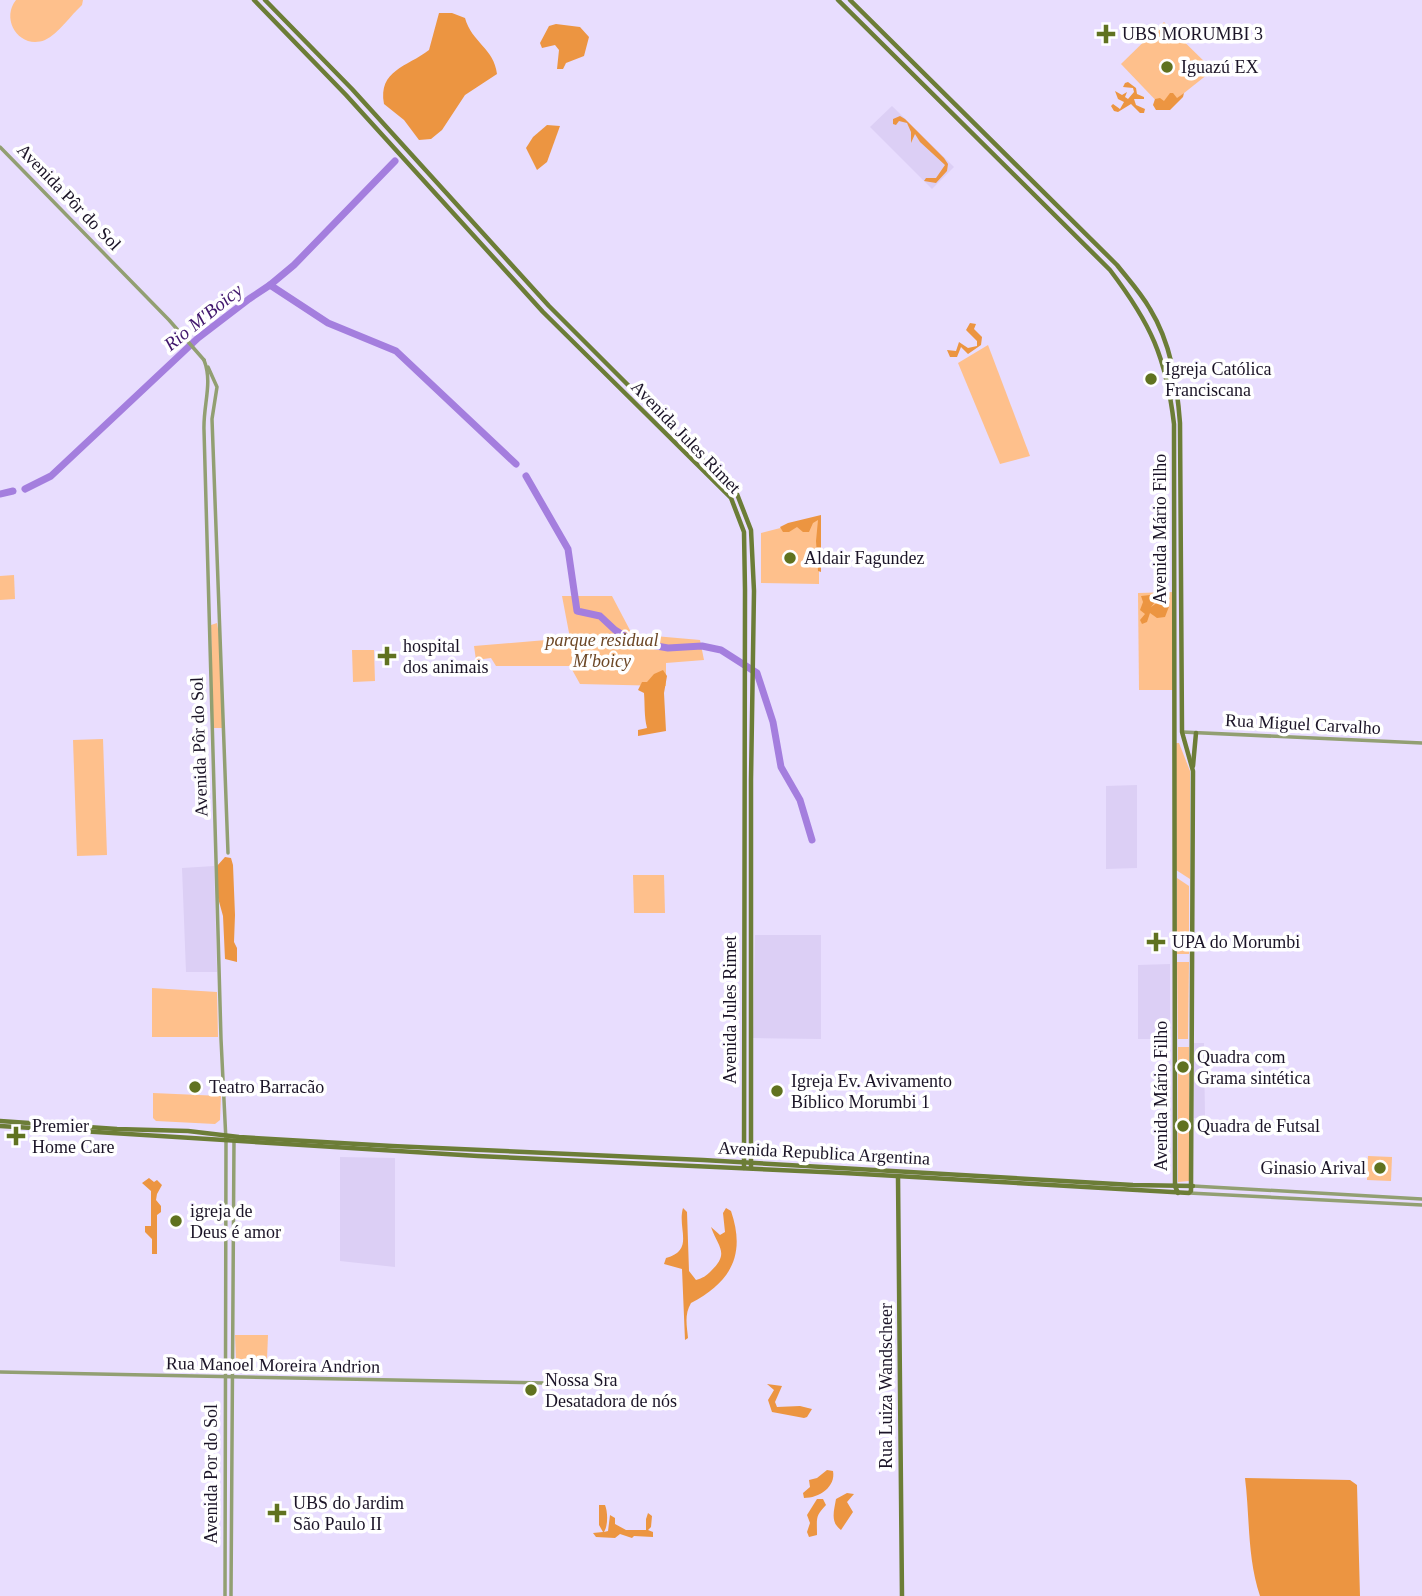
<svg xmlns="http://www.w3.org/2000/svg" width="1422" height="1596" viewBox="0 0 1422 1596" font-family="Georgia,serif">
<rect width="100%" height="100%" fill="#e8ddfe"/>
<g fill="#dccff5">
<polygon points="892,106 954,167 932,189 870,127"/>
<polygon points="1137,785 1137,868 1106,869 1106,786"/>
<polygon points="214,866 217,972 186,972 182,868"/>
<polygon points="755,935 821,935 821,1039 753,1038"/>
<polygon points="1170,964 1170,1039 1138,1039 1138,965"/>
<polygon points="1193,1043 1204,1043 1205,1118 1194,1118"/>
<polygon points="340,1157 395,1158 395,1267 340,1261"/>
</g>
<g fill="#fec08c">
<path d="M16 0H83L82 5C71 15 58 34 45 40 20 50 0 20 16 0Z"/>
<polygon points="1164,22 1213,70 1164,109 1121,64"/>
<polygon points="988,345 1030,456 1000,464 958,363"/>
<polygon points="819,518 819,584 761,583 761,533"/>
<polygon points="14,575 15,599 0,600 0,576"/>
<polygon points="1173,592 1173,690 1139,690 1138,593"/>
<polygon points="562,596 612,596 632,634 700,640 704,660 666,663 666,686 580,684 570,666 496,666 491,658 476,660 474,646 570,638"/>
<polygon points="217,623 219,635 224,728 213,728 211,625"/>
<polygon points="374,650 375,681 353,682 352,650"/>
<polygon points="103,739 107,855 77,856 73,740"/>
<polygon points="1176,743 1179,743 1190,771 1190,879 1176,870"/>
<polygon points="633,875 664,875 665,913 634,913"/>
<polygon points="1177,878 1189,886 1189,954 1177,954"/>
<polygon points="1177,962 1189,962 1188,1039 1178,1039"/>
<polygon points="152,988 217,992 218,1037 152,1037"/>
<polygon points="1178,1047 1189,1047 1189,1181 1178,1182"/>
<polygon points="153,1093 221,1096 220,1120 215,1124 156,1121 153,1118"/>
<polygon points="1368,1156 1392,1157 1391,1181 1367,1180"/>
<polygon points="235,1335 268,1335 267,1359 236,1359"/>
</g>
<g fill="#ec9541">
<path d="M439 13H452L465 18C472 43 494 48 497 74L465 95 442 130 431 139 419 140 404 120 384 104C378 70 407 67 429 50Z"/>
<polygon points="556,24 580,27 589,37 584,56 566,63 563,69 557,69 559,50 555,45 542,48 540,43 549,26"/>
<polygon points="1128,82 1136,88 1137,94 1144,97 1144,99 1134,99 1136,105 1145,109 1144,113 1140,113 1131,104 1118,112 1114,111 1111,106 1113,104 1120,109 1124,102 1118,99 1115,91 1122,95 1127,92 1125,97 1128,99 1134,92 1133,88 1123,87 1125,83"/>
<polygon points="1170,93 1173,93 1177,98 1184,93 1183,97 1170,110 1156,110 1153,105 1155,99 1160,98 1164,101"/>
<polygon points="900,116 905,119 944,158 948,164 947,171 936,183 924,181 926,178 936,178 945,165 920,142 915,134 911,143 911,132 907,123 899,121 896,125 893,124 893,119"/>
<polygon points="547,125 560,126 547,162 537,170 526,148 533,137"/>
<polygon points="970,323 976,324 974,329 982,337 981,345 968,354 961,347 957,357 950,357 947,350 956,351 959,342 968,348 977,346 977,341 966,330"/>
<polygon points="821,515 821,572 818,571 816,541 818,520 813,523 809,532 803,532 797,527 789,532 783,532 780,527 788,523"/>
<polygon points="1157,591 1159,597 1151,607 1166,596 1170,604 1165,617 1157,618 1150,613 1147,622 1142,624 1140,620 1145,614 1140,610 1143,602 1141,596 1150,595"/>
<path d="M663 670 667 676 664 693 666 731 638 736V730L647 728C644 716 645 705 644 693L638 690 642 682H647L654 674Z"/>
<polygon points="225,857 231,858 233,865 235,915 234,942 237,948 237,962 225,959 223,916 218,898 217,866"/>
<polygon points="149,1178 154,1182 157,1180 162,1185 157,1194 156,1200 161,1206 161,1212 157,1215 157,1254 152,1254 152,1239 145,1232 145,1226 151,1226 151,1191 142,1183"/>
<path d="M683 1208 687 1212 689 1271 696 1280C703 1278 706 1276 711 1271 730 1253 718 1247 711 1227L720 1235 725 1232 723 1213 726 1208 731 1211C746 1255 731 1282 691 1303 684 1315 687 1326 688 1338L685 1340 682 1269 664 1264 666 1258C695 1250 677 1229 683 1208Z"/>
<polygon points="767,1384 782,1386 775,1402 777,1407 800,1406 812,1409 807,1417 804,1418 772,1412 768,1400 774,1390"/>
<path d="M827 1470 833 1471C836 1487 819 1498 804 1498L803 1493 810 1487 809 1480 817 1478Z"/>
<path d="M1245 1478 1350 1480 1357 1485 1360 1596H1260C1247 1557 1250 1518 1245 1478Z"/>
<path d="M847 1493 854 1494 847 1502 853 1512 841 1530C830 1522 834 1511 836 1499Z"/>
<path d="M817 1499H823L826 1505C815 1517 817 1517 817 1535L809 1537 807 1532 810 1523 807 1515Z"/>
<path d="M599 1505H605C608 1512 608 1526 604 1532L608 1531 610 1515 615 1518V1524L626 1530H646V1519L648 1513 652 1516 651 1527 648 1530 653 1532V1537L634 1536 632 1538 620 1534 615 1538 596 1537 593 1533 603 1532 599 1525Z"/>
</g>
<g fill="none" stroke-linecap="round" stroke-linejoin="round">
<g stroke="#a47ede" stroke-width="7">
<polyline points="270,285 328,323 396,351 516,464"/>
<polyline points="526,476 568,549 577,611 600,616 615,630 634,642 668,648 702,646 721,650 757,673 773,722 781,767 800,800 812,840"/>
<polyline points="25,489 51,476 198,338 249,299 270,285 294,265 395,161"/>
<polyline points="0,494 13,491"/>
</g>
<g stroke="#929f72" stroke-width="3.5">
<polyline points="0,147 169,320 204,360"/>
<path d="M204 360C213 383 203 405 204 430L221 1039 226 1141 225 1596"/>
<polyline points="208,367 217,387 212,419 228,853"/>
<polyline points="1182,732 1422,743"/>
<polyline points="1193,1186 1422,1199"/>
<polyline points="1189,1193 1422,1205"/>
<polyline points="0,1372 545,1383"/>
<polyline points="231,1596 234,1140"/>
</g>
<g stroke="#6c7d37" stroke-width="4.5">
<polyline points="254,0 346,95 543,312 731,498 744,532 745,590 744,1168"/>
<polyline points="265,0 352,89 549,306 737,494 751,530 754,591 751,780 751,1168"/>
<path d="M838 0 1110 270C1151 324 1166 357 1174 424L1175 1186 1178 1193"/>
<polyline points="1193,766 1196,733"/>
<polyline points="0,1121 117,1129 188,1131 239,1137 392,1146 703,1160 1133,1185 1193,1186"/>
<path d="M0 1126 478 1156 844 1173 1189 1193 1191 1191 1193 771 1182 732 1180 423C1177 384 1171 343 1150 309 1141 293 1128 279 1117 265L850 0"/>
<polyline points="898,1177 902,1596"/>
</g>
</g>
<g fill="#607220" stroke="#fff" stroke-width="2.5">
<path d="M1102.5 23.5h7v7h7v7h-7v7h-7v-7h-7v-7h7z"/>
<circle cx="1167" cy="67" r="7"/>
<circle cx="1151" cy="379" r="7"/>
<circle cx="790" cy="558" r="7"/>
<path d="M383.5 645.5h7v7h7v7h-7v7h-7v-7h-7v-7h7z"/>
<path d="M1152.5 931.5h7v7h7v7h-7v7h-7v-7h-7v-7h7z"/>
<circle cx="1183" cy="1067" r="7"/>
<circle cx="195" cy="1087" r="7"/>
<circle cx="777" cy="1091" r="7"/>
<circle cx="1183" cy="1126" r="7"/>
<path d="M12.5 1125.5h7v7h7v7h-7v7h-7v-7h-7v-7h7z"/>
<circle cx="1380" cy="1168" r="7"/>
<circle cx="176" cy="1221" r="7"/>
<circle cx="531" cy="1390" r="7"/>
<path d="M273.5 1502.5h7v7h7v7h-7v7h-7v-7h-7v-7h7z"/>
</g>
<g text-anchor="middle" dominant-baseline="central" stroke-width="7" stroke-linejoin="round" paint-order="stroke">
<g font-size="18" fill="#1b1427" stroke="#fff" text-anchor="start">
<text x="1122" y="34">UBS MORUMBI 3</text>
<text x="1181" y="67">Iguazú EX</text>
<text x="1165" y="369">Igreja Católica<tspan x="1165" dy="21">Franciscana</tspan></text>
<text x="804" y="558">Aldair Fagundez</text>
<text x="403" y="646">hospital<tspan x="403" dy="21">dos animais</tspan></text>
<text x="1172" y="942">UPA do Morumbi</text>
<text x="1197" y="1057">Quadra com<tspan x="1197" dy="21">Grama sintética</tspan></text>
<text x="791" y="1081">Igreja Ev. Avivamento<tspan x="791" dy="21">Bíblico Morumbi 1</tspan></text>
<text x="209" y="1087">Teatro Barracão</text>
<text x="32" y="1126">Premier<tspan x="32" dy="21">Home Care</tspan></text>
<text x="1197" y="1126">Quadra de Futsal</text>
<text x="1366" y="1168" text-anchor="end">Ginasio Arival</text>
<text x="190" y="1211">igreja de<tspan x="190" dy="21">Deus é amor</tspan></text>
<text x="545" y="1380">Nossa Sra<tspan x="545" dy="21">Desatadora de nós</tspan></text>
<text x="293" y="1503">UBS do Jardim<tspan x="293" dy="21">São Paulo II</tspan></text>
</g>
<g font-size="18" fill="#1b1427" stroke="#fff">
<text transform="translate(69 197) rotate(46)">Avenida Pôr do Sol</text>
<text transform="translate(686 437) rotate(46)">Avenida Jules Rimet</text>
<text transform="translate(1160 529) rotate(-90)">Avenida Mário Filho</text>
<text transform="translate(1303 724) rotate(3)">Rua Miguel Carvalho</text>
<text transform="translate(199 747) rotate(-92)">Avenida Pôr do Sol</text>
<text transform="translate(730 1010) rotate(-90)">Avenida Jules Rimet</text>
<text transform="translate(1161 1096) rotate(-90)">Avenida Mário Filho</text>
<text transform="translate(824 1153) rotate(3)">Avenida Republica Argentina</text>
<text transform="translate(273 1365) rotate(1)">Rua Manoel Moreira Andrion</text>
<text transform="translate(886 1386) rotate(-90)">Rua Luiza Wandscheer</text>
<text transform="translate(211 1474) rotate(-90)">Avenida Por do Sol</text>
</g>
<g font-size="18" font-style="italic" fill="#6c4726" stroke="#fff">
<text x="602" y="640">parque residual<tspan x="602" dy="21">M'boicy</tspan></text>
</g>
<g font-size="19" font-style="italic" fill="#40166c" stroke="#fff">
<text transform="translate(203 317) rotate(-39)">Rio M'Boicy</text>
</g>
</g>
</svg>
